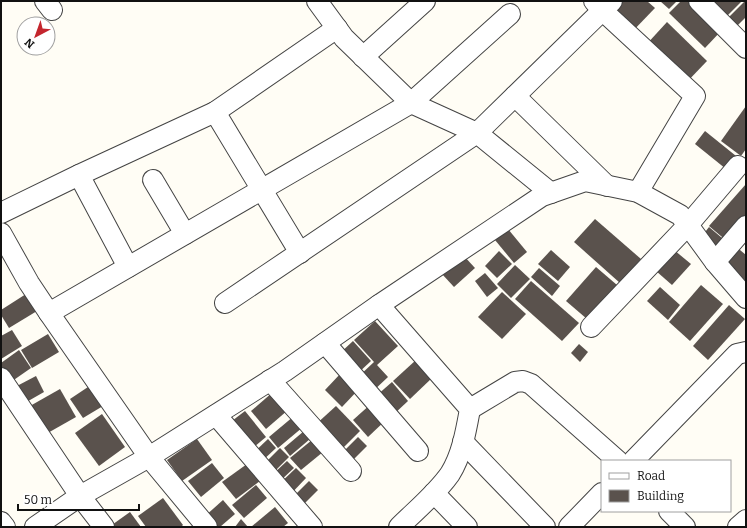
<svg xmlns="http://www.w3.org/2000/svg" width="747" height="528" viewBox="0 0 747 528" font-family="Bitter,serif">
<rect width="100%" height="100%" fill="#fffdf5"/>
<g fill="#5a524d">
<polygon points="615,1 647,1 655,8 630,34 605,11"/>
<polygon points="660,1 677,1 669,9"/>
<polygon points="681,1 693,1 722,30 705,48 669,13"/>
<polygon points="711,1 742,1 722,21"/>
<polygon points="745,1 746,2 746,17 734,29 725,21"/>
<polygon points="667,22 707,61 684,85 645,46"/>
<polygon points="746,106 746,149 741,156 721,141"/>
<polygon points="705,131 741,160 731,173 695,144"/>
<polygon points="746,184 746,221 728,242 709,226"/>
<polygon points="595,219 641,259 620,283 574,242"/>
<polygon points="709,227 728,243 716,257 702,236"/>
<polygon points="508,229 527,252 514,263 495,240"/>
<polygon points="734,245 746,255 746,290 719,266"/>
<polygon points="551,250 570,267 558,281 538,264"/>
<polygon points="674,250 691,264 672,285 656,271"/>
<polygon points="499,251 512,264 497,278 485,266"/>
<polygon points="463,255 475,268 454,287 442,274"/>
<polygon points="515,265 530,279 511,298 497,284"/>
<polygon points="596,267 617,285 587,319 566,301"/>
<polygon points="539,268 560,286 552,296 531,277"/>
<polygon points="485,273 498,288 487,297 475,281"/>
<polygon points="531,281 579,323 562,341 515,299"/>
<polygon points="701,285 723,304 690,341 669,322"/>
<polygon points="660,287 680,305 668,320 647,301"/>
<polygon points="502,292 526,314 502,339 478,317"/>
<polygon points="26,294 37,311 9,328 1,315 1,310"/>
<polygon points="729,305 745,319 708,360 693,346"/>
<polygon points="375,321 398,346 377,365 388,377 371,393 357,378 374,362 354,340"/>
<polygon points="12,330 22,346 1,359 1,336"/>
<polygon points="48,334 59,352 32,368 21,350"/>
<polygon points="353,341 371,361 356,375 338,355"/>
<polygon points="579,344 588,352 580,362 571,353"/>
<polygon points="19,350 31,368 8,384 1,373 1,363"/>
<polygon points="416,360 432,378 410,399 393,381"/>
<polygon points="342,372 359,389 342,407 325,390"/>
<polygon points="36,376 44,392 23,404 15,387"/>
<polygon points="392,382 408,401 393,415 376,396"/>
<polygon points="94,383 108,403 83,418 70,399"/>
<polygon points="60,389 76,417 46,434 30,406"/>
<polygon points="273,392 288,410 266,429 251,411"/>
<polygon points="372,403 387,419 368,437 353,420"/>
<polygon points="336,406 360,431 339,452 314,426"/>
<polygon points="245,411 266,437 249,451 228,424"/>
<polygon points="102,414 125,447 99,466 75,433"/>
<polygon points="294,416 303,427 278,448 269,437"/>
<polygon points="304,431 310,439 290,456 284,448"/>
<polygon points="358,437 367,446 348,465 339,456"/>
<polygon points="197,439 212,460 182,481 167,460"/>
<polygon points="268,439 276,448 260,463 252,454"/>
<polygon points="312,440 323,452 301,470 290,458"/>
<polygon points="280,448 289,457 271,475 262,466"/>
<polygon points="287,461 294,468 279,482 272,475"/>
<polygon points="212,463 224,478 201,497 188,481"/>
<polygon points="247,464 260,481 236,499 222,482"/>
<polygon points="296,468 306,478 288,497 277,486"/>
<polygon points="309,481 318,490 300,508 291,499"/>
<polygon points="256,485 267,498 244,518 232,505"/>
<polygon points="163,498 183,525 181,527 146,527 138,516"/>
<polygon points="223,500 235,514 220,527 213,527 204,517"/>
<polygon points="275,507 288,523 283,527 251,527"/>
<polygon points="130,512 141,527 109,527"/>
<polygon points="241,519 248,527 235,527"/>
</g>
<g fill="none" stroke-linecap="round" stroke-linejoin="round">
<g stroke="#444" stroke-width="22">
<g id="street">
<polyline points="45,1 52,10"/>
<polyline points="317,1 344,38 411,103 477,133 612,1"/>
<polyline points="594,1 603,11 695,96 638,192"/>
<polyline points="699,1 746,48"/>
<polyline points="363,57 425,1"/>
<polyline points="515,96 607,186"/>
<polyline points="215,112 300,253"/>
<polyline points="79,175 128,267"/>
<polyline points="153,180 185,234"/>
<polyline points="1,213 79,175 215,112 337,28"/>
<polyline points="1,233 29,283 49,313 149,457 207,527"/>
<polyline points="715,262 746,226"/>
<polyline points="225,303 477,133 551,193"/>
<path d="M379 305 470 409C466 431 462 455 450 474 436 494 416 510 399 527"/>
<polyline points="49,313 411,103 510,14"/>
<polyline points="591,327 688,225 738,166"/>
<polyline points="325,343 418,451"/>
<polyline points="1,378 80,496 104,527"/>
<polyline points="270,380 351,471"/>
<polyline points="470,409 515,382 523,381 531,384 618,461"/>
<polyline points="216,415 312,527"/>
<polyline points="463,442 545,527"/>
<polyline points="633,461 737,354 746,352"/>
<polyline points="434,493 467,527"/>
<polyline points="669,511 685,527"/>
<polyline points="1,522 5,527"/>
<polyline points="35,527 80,496 149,457 285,371 379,305 542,196 585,181 638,192 680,215 688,225 715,262 746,298"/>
<polyline points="569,527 602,493"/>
<polyline points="738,527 746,520"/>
</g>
</g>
<use href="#street" stroke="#fff" stroke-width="20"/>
</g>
<rect width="747" height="528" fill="none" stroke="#111111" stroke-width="4"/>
<rect x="601" y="460" width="130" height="52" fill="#ffffff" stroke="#a0a0a0"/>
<rect x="609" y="473" width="20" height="6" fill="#ffffff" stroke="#a0a0a0"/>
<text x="637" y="480" font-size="12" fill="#111111">Road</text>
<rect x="609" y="490" width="20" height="12" fill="#5a524d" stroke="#a0a0a0"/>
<text x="637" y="500" font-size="12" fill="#111111">Building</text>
<g transform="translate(36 36) rotate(221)"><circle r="19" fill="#ffffff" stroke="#a0a0a0"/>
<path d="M0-3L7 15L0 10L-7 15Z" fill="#c4262e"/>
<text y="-6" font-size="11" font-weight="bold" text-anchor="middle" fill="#111111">N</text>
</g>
<path d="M18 504v6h121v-6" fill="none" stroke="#111111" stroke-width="2"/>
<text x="24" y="504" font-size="12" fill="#111111" stroke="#ffffff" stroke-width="3" paint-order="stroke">50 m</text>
</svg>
